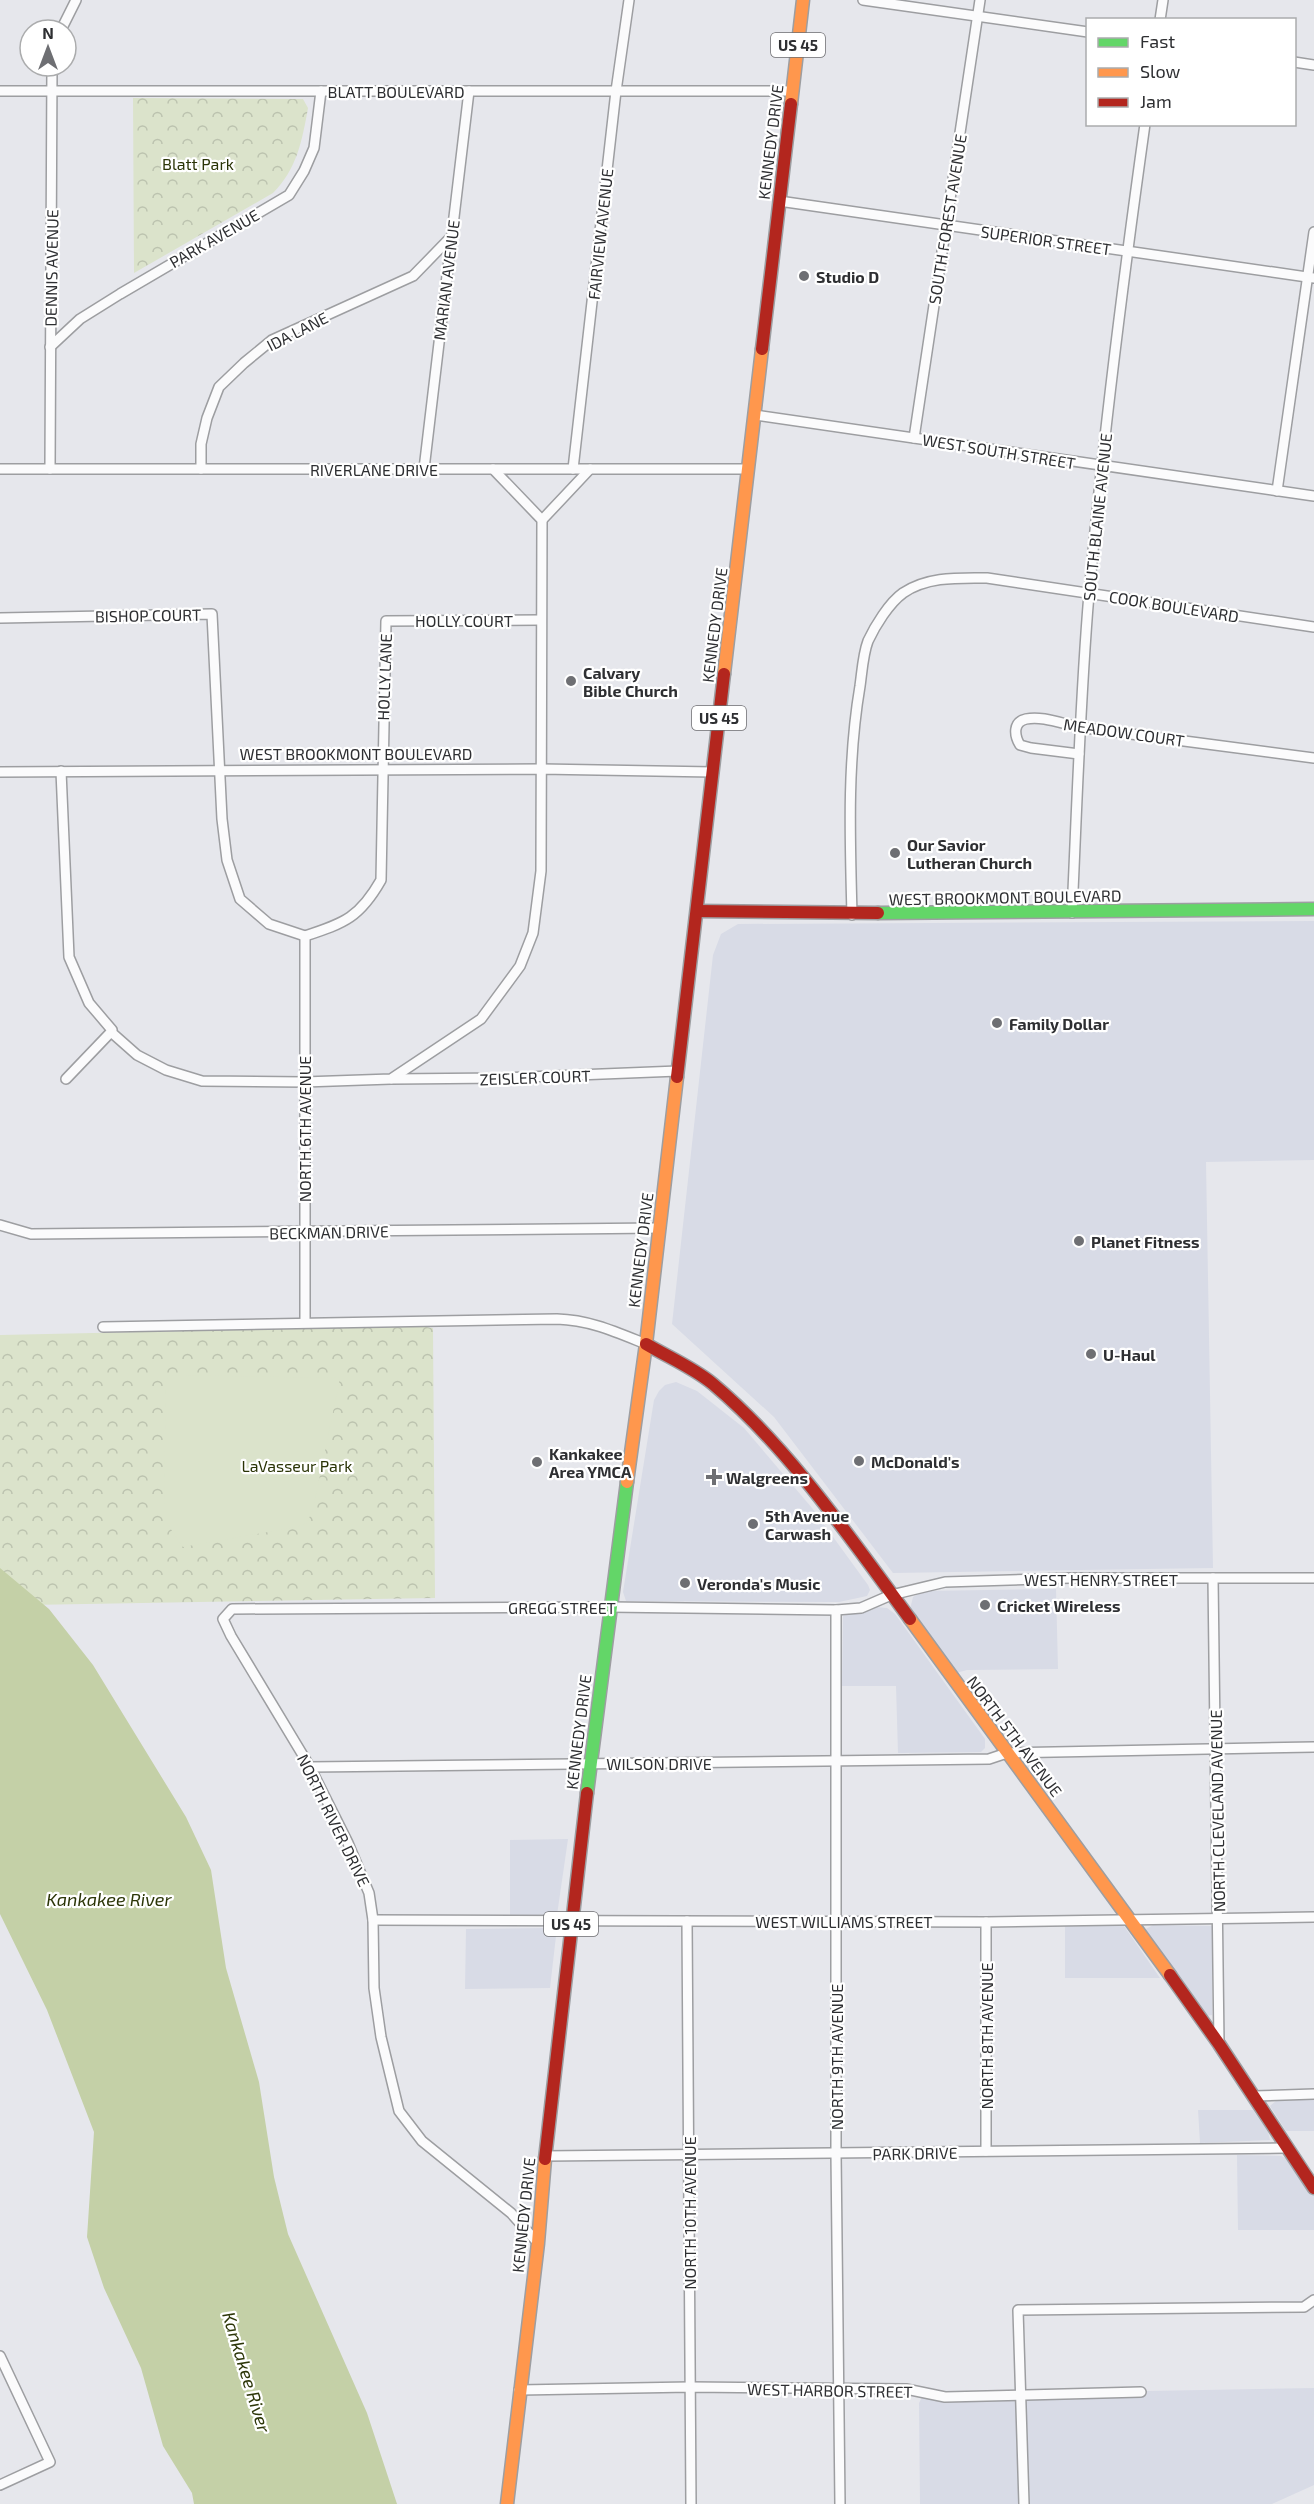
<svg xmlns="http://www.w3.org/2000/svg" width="1314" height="2504" viewBox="0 0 1314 2504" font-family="'Exo 2',sans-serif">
<defs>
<pattern id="park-crowns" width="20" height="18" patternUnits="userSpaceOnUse" patternTransform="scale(1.5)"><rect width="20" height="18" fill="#dbe3cb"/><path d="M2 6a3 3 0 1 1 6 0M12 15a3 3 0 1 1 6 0" fill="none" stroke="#bcc3af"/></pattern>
</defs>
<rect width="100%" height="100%" fill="#e6e7ec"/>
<g fill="#d8dbe6">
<polygon points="1314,921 1314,1160 1206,1162 1213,1568 893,1573 774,1417 672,1324 713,955 721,934 738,924"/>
<polygon points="676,1382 697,1391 744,1428 812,1508 868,1585 870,1590 867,1596 839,1602 626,1601 623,1592 654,1400 659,1391 665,1385"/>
<polygon points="1056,1589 1058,1669 967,1670 956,1673 912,1614 910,1609 913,1597 924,1591"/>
<polygon points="875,1607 887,1608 895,1614 985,1739 985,1748 981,1752 898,1753 896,1686 842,1686 843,1616"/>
<polygon points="568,1839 557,1915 510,1915 510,1840"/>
<polygon points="1153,1925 1212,1926 1212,2015 1206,2016 1147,1933 1146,1929"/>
<polygon points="1065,1926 1124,1926 1160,1978 1065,1978"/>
<polygon points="547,1928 552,1930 556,1936 550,1988 465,1989 466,1929"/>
<polygon points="1314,2099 1314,2131 1286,2131 1270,2106 1276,2101"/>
<polygon points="1198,2110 1253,2110 1268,2132 1270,2140 1200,2143"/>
<polygon points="1237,2155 1281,2156 1290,2160 1314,2196 1314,2230 1238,2230"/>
<polygon points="1314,2388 1314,2485 1272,2504 920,2504 919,2403 922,2397 950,2402 1145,2397 1147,2391"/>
</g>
<g fill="url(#park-crowns)">
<path d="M133 98 295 99H303L308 108C302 141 297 169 273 193L134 273Z"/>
<polygon points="418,1326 433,1328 435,1598 29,1605 0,1570 0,1335"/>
</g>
<polygon fill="#dbe3cb" points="171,1375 340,1378 313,1509 307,1523 296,1527 183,1547 164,1519 166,1379"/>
<polygon fill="#c4d0a7" points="0,1568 49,1609 93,1665 186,1817 211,1870 226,1968 259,2082 274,2177 288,2234 367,2413 397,2504 194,2504 192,2493 163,2446 141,2368 104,2288 87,2237 94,2132 47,2010 0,1914"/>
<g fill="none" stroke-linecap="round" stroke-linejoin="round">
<g stroke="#9d9ea1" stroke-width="12">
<g id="street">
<polyline points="863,0 1088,32"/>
<polyline points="1160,20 1163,0"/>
<polyline points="61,30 76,0"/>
<polyline points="1294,62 1314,65"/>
<polyline points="0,91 792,91"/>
<polyline points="779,201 1314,278"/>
<polyline points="50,347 80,319 120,294 289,195 304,171 314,148 321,91"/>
<polyline points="755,415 1314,496"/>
<polyline points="914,438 980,0"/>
<polyline points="0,469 748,469"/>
<polyline points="50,469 52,66"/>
<polyline points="201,469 201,444 207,418 219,387 244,363 272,340 413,276 451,237"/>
<polyline points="424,469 469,91"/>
<polyline points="573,469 616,91 629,0"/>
<polyline points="1277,491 1314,232"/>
<polyline points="542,520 590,469"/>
<polyline points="0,618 212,614 222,819 227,860 240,899 269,924 305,936"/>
<path d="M1079 754 1031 748 1020 745C1014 735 1013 722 1026 719 1044 715 1067 726 1085 728 1161 738 1238 748 1314 758"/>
<polyline points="61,771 69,957 89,1003 112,1030 111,1032 137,1055 166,1070 202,1081 304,1082 391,1079 481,1019 520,966 533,933 541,871 542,520 493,469"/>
<polyline points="0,772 541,769 713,772"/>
<path d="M1072 913C1077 806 1080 700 1089 594 1103 437 1123 281 1145 124"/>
<path d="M852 915C850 838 847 763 860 686 862 672 863 654 868 641 875 626 889 603 903 593 928 576 959 578 987 578L1314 627"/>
<path d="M305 936C345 923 360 917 381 880L386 621 541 620"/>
<polyline points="305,936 305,1322"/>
<polyline points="66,1079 111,1032"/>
<polyline points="392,1079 503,1078 678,1071"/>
<polyline points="0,1225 31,1234 660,1228"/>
<path d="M103 1327 557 1319C590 1320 616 1332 646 1344"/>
<polyline points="1213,1578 1219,2044"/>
<polyline points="836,1610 836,2154 840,2504"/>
<polyline points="310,1767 989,1759 1007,1753 1314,1747"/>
<polyline points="373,1920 986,1922 1314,1917"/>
<polyline points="687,1921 691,2504"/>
<polyline points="1254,2096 1314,2094"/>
<polyline points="986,2151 986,1922"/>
<polyline points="545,2156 1285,2148"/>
<polyline points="538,2243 511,2213 422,2141 399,2111 381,2037 374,1988 373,1920 369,1893 348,1843 310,1767 231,1636 223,1619 232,1609 609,1607 836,1610 861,1608 891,1595 945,1582 1070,1578 1314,1578"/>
<polyline points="0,2356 50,2462 0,2485"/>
<polyline points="519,2390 690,2387 906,2389 945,2397 1141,2392"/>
<polyline points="1024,2504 1018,2310 1304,2307 1314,2300"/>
</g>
</g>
<g stroke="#9d9ea1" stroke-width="15">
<g id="fast">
<polyline points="878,913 1314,909"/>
<polyline points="587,1793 627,1482"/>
</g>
</g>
<g stroke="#9d9ea1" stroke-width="15">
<g id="slow">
<polyline points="791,104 803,0"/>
<polyline points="724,674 762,349"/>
<polyline points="627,1482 646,1344 677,1077"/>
<polyline points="910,1619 1170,1975"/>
<polyline points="507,2504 538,2243 545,2159"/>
</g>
</g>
<g stroke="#9d9ea1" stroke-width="15">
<g id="jam">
<polyline points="762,349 791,104"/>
<polyline points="697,911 878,913"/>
<polyline points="677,1077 724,674"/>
<path d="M646 1344C668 1357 694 1368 713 1384 789 1448 851 1539 910 1619"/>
<polyline points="1170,1975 1219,2044 1314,2188"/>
<polyline points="545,2159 587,1793"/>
</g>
</g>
<use href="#street" stroke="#fbfbfc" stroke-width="9"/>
<use href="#fast" stroke="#63d668" stroke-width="12"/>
<use href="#slow" stroke="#ff974d" stroke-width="12"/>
<use href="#jam" stroke="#b3261e" stroke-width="12"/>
</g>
<g fill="#6e6f73" stroke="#fff" stroke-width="2">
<circle cx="804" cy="276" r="6"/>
<circle cx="571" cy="681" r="6"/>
<circle cx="895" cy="853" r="6"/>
<circle cx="997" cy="1023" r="6"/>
<circle cx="1079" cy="1241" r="6"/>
<circle cx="1091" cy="1354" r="6"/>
<circle cx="859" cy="1461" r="6"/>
<circle cx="537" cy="1462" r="6"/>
<path d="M711 1468h6v6h6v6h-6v6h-6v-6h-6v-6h6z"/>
<circle cx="753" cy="1524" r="6"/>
<circle cx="685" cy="1583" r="6"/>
<circle cx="985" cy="1605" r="6"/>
</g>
<g text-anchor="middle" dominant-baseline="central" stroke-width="4.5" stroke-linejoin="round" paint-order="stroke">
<g fill="#fff" stroke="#6d6d70" stroke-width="1.5">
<rect x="771" y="33" width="54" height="24" rx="4.5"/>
<rect x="692" y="706" width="54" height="24" rx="4.5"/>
<rect x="544" y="1912" width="54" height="24" rx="4.5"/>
</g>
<g font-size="15" font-weight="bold" fill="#2e2f32">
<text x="798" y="45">US 45</text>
<text x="719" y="718">US 45</text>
<text x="571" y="1924">US 45</text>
</g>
<g font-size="16" fill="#2e2f32" stroke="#fff">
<text x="396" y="91">BLATT BOULEVARD</text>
<text transform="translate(770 142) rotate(-83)">KENNEDY DRIVE</text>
<text transform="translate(947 219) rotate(-81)">SOUTH FOREST AVENUE</text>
<text transform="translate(600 234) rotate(-84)">FAIRVIEW AVENUE</text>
<text transform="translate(214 238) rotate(-30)">PARK AVENUE</text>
<text transform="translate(1046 240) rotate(8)">SUPERIOR STREET</text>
<text transform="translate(51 268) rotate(-89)">DENNIS AVENUE</text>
<text transform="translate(446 280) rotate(-83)">MARIAN AVENUE</text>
<text transform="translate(297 331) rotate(-27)">IDA LANE</text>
<text transform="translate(999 451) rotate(9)">WEST SOUTH STREET</text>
<text x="374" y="469">RIVERLANE DRIVE</text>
<text transform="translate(1097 517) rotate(-84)">SOUTH BLAINE AVENUE</text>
<text transform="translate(1174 606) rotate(9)">COOK BOULEVARD</text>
<text transform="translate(148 615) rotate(-1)">BISHOP COURT</text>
<text x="464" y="620">HOLLY COURT</text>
<text transform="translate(714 625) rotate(-83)">KENNEDY DRIVE</text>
<text transform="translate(384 677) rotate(-88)">HOLLY LANE</text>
<text transform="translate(1124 732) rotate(8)">MEADOW COURT</text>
<text x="356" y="753">WEST BROOKMONT BOULEVARD</text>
<text transform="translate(1005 897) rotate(-1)">WEST BROOKMONT BOULEVARD</text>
<text transform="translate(535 1077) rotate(-2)">ZEISLER COURT</text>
<text transform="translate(304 1129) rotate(-90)">NORTH 6TH AVENUE</text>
<text transform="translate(329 1232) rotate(-1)">BECKMAN DRIVE</text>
<text transform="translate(640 1250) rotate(-83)">KENNEDY DRIVE</text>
<text x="1101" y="1579">WEST HENRY STREET</text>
<text x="562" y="1607">GREGG STREET</text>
<text transform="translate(578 1732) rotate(-83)">KENNEDY DRIVE</text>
<text transform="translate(1015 1736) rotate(53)">NORTH 5TH AVENUE</text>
<text x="659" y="1763">WILSON DRIVE</text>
<text transform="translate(1217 1811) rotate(-91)">NORTH CLEVELAND AVENUE</text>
<text transform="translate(334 1820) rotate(64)">NORTH RIVER DRIVE</text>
<text x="844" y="1921">WEST WILLIAMS STREET</text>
<text transform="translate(986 2036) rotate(-90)">NORTH 8TH AVENUE</text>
<text transform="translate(836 2057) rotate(-90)">NORTH 9TH AVENUE</text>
<text transform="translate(915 2153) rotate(-1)">PARK DRIVE</text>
<text transform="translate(689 2213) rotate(-90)">NORTH 10TH AVENUE</text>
<text transform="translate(523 2215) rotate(-84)">KENNEDY DRIVE</text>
<text transform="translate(830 2390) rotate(1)">WEST HARBOR STREET</text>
</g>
<g font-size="16" fill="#2a3406" stroke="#fff">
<text x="198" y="163">Blatt Park</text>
<text x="297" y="1465">LaVasseur Park</text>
</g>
<g font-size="16" font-weight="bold" fill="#2e2f32" stroke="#fff" text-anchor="start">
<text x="816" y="276">Studio D</text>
<text x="583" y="672">Calvary<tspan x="583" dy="18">Bible Church</tspan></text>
<text x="907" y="844">Our Savior<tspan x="907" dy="18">Lutheran Church</tspan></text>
<text x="1009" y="1023">Family Dollar</text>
<text x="1091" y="1241">Planet Fitness</text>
<text x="1103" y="1354">U-Haul</text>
<text x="549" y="1453">Kankakee<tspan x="549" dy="18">Area YMCA</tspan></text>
<text x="871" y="1461">McDonald's</text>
<text x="726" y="1477">Walgreens</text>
<text x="765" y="1515">5th Avenue<tspan x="765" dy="18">Carwash</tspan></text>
<text x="697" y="1583">Veronda's Music</text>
<text x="997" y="1605">Cricket Wireless</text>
</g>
<g font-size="18" font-style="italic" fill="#2c3608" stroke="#fff">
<text x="109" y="1899">Kankakee River</text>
<text transform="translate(247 2372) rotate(73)">Kankakee River</text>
</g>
</g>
<rect x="1086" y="18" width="210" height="108" fill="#ffffff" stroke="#abacad" stroke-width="1.5"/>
<rect x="1098" y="38" width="30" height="9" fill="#63d668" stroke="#abacad" stroke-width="1.5"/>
<text x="1140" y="48" font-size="18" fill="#2e2f32">Fast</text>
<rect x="1098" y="68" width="30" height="9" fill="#ff974d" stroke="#abacad" stroke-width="1.5"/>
<text x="1140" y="78" font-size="18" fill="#2e2f32">Slow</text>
<rect x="1098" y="98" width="30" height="9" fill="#b3261e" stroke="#abacad" stroke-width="1.5"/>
<text x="1140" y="108" font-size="18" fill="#2e2f32">Jam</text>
<g transform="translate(48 48)"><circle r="28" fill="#ffffff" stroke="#abacad" stroke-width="1.5"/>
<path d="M0-4.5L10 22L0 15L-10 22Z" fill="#6e6f73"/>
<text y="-9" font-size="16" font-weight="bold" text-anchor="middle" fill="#2e2f32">N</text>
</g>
</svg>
